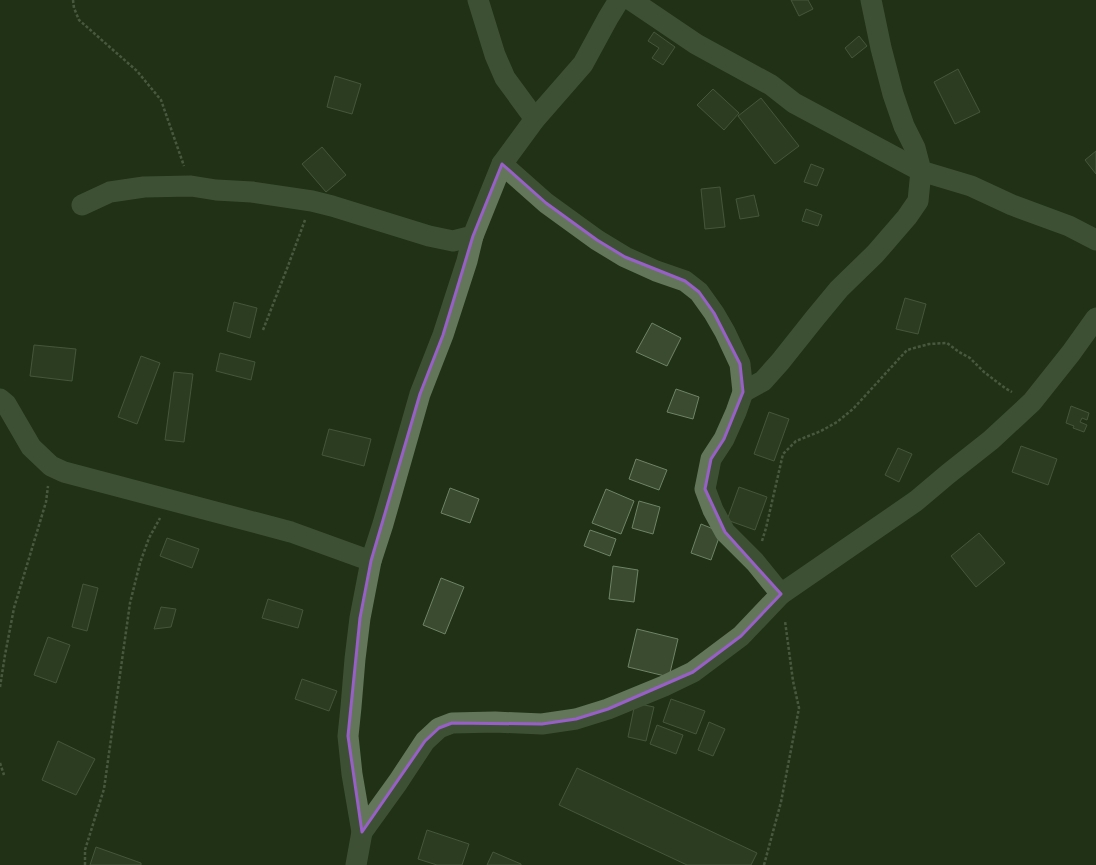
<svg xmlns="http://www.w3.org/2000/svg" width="1096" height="865" viewBox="0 0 1096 865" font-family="'PT Sans Narrow',sans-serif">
<rect width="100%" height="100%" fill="#203116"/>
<g fill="#3a4b30" stroke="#708365">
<polygon points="791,0 808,0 813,9 799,16"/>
<polygon points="654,32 675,47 663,65 652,58 659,48 648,41"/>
<polygon points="859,36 867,46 852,58 845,48"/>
<polygon points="958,69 980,112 955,124 934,82"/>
<polygon points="335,76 361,84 352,114 327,107"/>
<polygon points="713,89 739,113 724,130 697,105"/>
<polygon points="761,98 799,146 775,164 738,116"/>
<polygon points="322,147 346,175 326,192 302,164"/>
<polygon points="1096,151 1096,174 1085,160"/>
<polygon points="811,164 824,169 817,186 804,182"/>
<polygon points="720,187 725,227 705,229 701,189"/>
<polygon points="754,195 759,216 740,219 736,199"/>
<polygon points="806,209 822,215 818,226 802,221"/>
<polygon points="905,298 926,304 918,334 896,329"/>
<polygon points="234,302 257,308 250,338 227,331"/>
<polygon points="652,323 681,338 667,366 636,352"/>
<polygon points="34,345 76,349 72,381 30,376"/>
<polygon points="220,353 255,362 251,380 216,371"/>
<polygon points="141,356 160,363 137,424 118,417"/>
<polygon points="174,372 193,374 184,442 165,440"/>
<polygon points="676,389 699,397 693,419 667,412"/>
<polygon points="1071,406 1089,413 1087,420 1082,418 1080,422 1087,425 1084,432 1073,428 1074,426 1066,423"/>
<polygon points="769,412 789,419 774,461 754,454"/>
<polygon points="329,429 371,439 364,466 322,455"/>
<polygon points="1021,446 1057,459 1048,485 1012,472"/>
<polygon points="898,448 912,454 899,482 885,475"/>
<polygon points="636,459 667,470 659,490 629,479"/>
<polygon points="739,487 767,497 755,530 727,520"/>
<polygon points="450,488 479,499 470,523 441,513"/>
<polygon points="606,489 634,501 621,534 592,523"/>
<polygon points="639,501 660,507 653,534 632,528"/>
<polygon points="701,524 721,532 711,560 691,553"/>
<polygon points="590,530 616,539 610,556 584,546"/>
<polygon points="979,533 1005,563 976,587 951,556"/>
<polygon points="167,538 199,549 192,568 160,556"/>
<polygon points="613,566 638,570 634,602 609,599"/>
<polygon points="441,578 464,587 445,634 423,625"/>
<polygon points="83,584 98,588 87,631 72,627"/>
<polygon points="268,599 303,610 298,628 262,618"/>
<polygon points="161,607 176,609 171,627 154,629"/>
<polygon points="637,629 678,639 669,677 628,667"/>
<polygon points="48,637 70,645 56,683 34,675"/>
<polygon points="302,679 337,691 329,711 295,699"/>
<polygon points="671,699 705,711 696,734 663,722"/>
<polygon points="635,703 654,707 646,741 628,737"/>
<polygon points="709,722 725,729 713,756 698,750"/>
<polygon points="657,725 683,735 676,754 650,744"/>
<polygon points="58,741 95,759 76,795 42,780"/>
<polygon points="577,768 757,853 751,865 687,865 559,805"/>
<polygon points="427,830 469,844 462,865 437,865 418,859"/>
<polygon points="96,847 141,863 141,865 90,865"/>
<polygon points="493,852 521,864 521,865 487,865"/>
</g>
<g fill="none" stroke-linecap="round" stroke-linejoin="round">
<g stroke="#798872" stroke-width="2.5" stroke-dasharray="3 2" stroke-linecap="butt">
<polyline points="73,0 74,8 79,20 137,71 161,100 184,166"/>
<polyline points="263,330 288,266 305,220"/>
<polyline points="762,541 766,528 783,454 796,441 821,431 837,422 853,409 907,350 929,344 947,343 959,352 970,358 984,372 1005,388 1012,392"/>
<polyline points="0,687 5,655 14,608 46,502 48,486"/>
<polyline points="0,763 4,775"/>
<polyline points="85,865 85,850 104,789 130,603 140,563 149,538 160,518"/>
<polyline points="764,865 781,802 799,708 793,681 785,621"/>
</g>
<g stroke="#637659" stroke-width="21">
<polyline points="478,0 495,55 505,78 535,119"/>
<polyline points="631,0 696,44 771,85 794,103 921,171 918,201 907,217 875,254 839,289 815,318 780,362 763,381 743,392"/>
<polyline points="871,0 881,48 893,94 904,126 915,148 921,171 971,186 1012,205 1069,226 1096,240"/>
<polyline points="502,164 546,203 597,240 625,257 656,271 685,281 699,292 714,313 725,332 740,364 743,392 736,412 724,439 711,459 705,489 713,510 725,532 755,562 781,594"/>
<polyline points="82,205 110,192 144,187 191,186 216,190 252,192 312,201 332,206 429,236 453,241 473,236 502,164 535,119 583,64 608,18 619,0"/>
<polyline points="0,399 6,404 31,447 51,466 64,472 291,532 371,561"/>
<polyline points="362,832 398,782 425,741 439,728 452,723 495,722 542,724 576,719 608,709 664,686 693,672 741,636 781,594 916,501 948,474 991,440 1032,402 1071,353 1096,318"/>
<polyline points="356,865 362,832 352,774 348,736 351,707 355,659 360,618 371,561 383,524 420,394 443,335 467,261 473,236"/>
</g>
</g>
<path d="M0 0H1096V865H0ZM502 164 546 203 597 240 625 257 685 281 699 292 714 313 740 364 743 392 724 439 711 459 705 489 725 532 781 594 741 636 693 672 608 709 576 719 542 724 452 723 439 728 425 741 362 832 348 736 360 618 371 561 420 394 443 335 473 236Z" fill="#203116" fill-opacity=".55" fill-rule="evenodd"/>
<path fill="none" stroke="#985fc9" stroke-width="3" stroke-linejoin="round" d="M502 164 546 203 597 240 625 257 685 281 699 292 714 313 740 364 743 392 724 439 711 459 705 489 725 532 781 594 741 636 693 672 608 709 576 719 542 724 452 723 439 728 425 741 362 832 348 736 360 618 371 561 420 394 443 335 473 236Z"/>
</svg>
